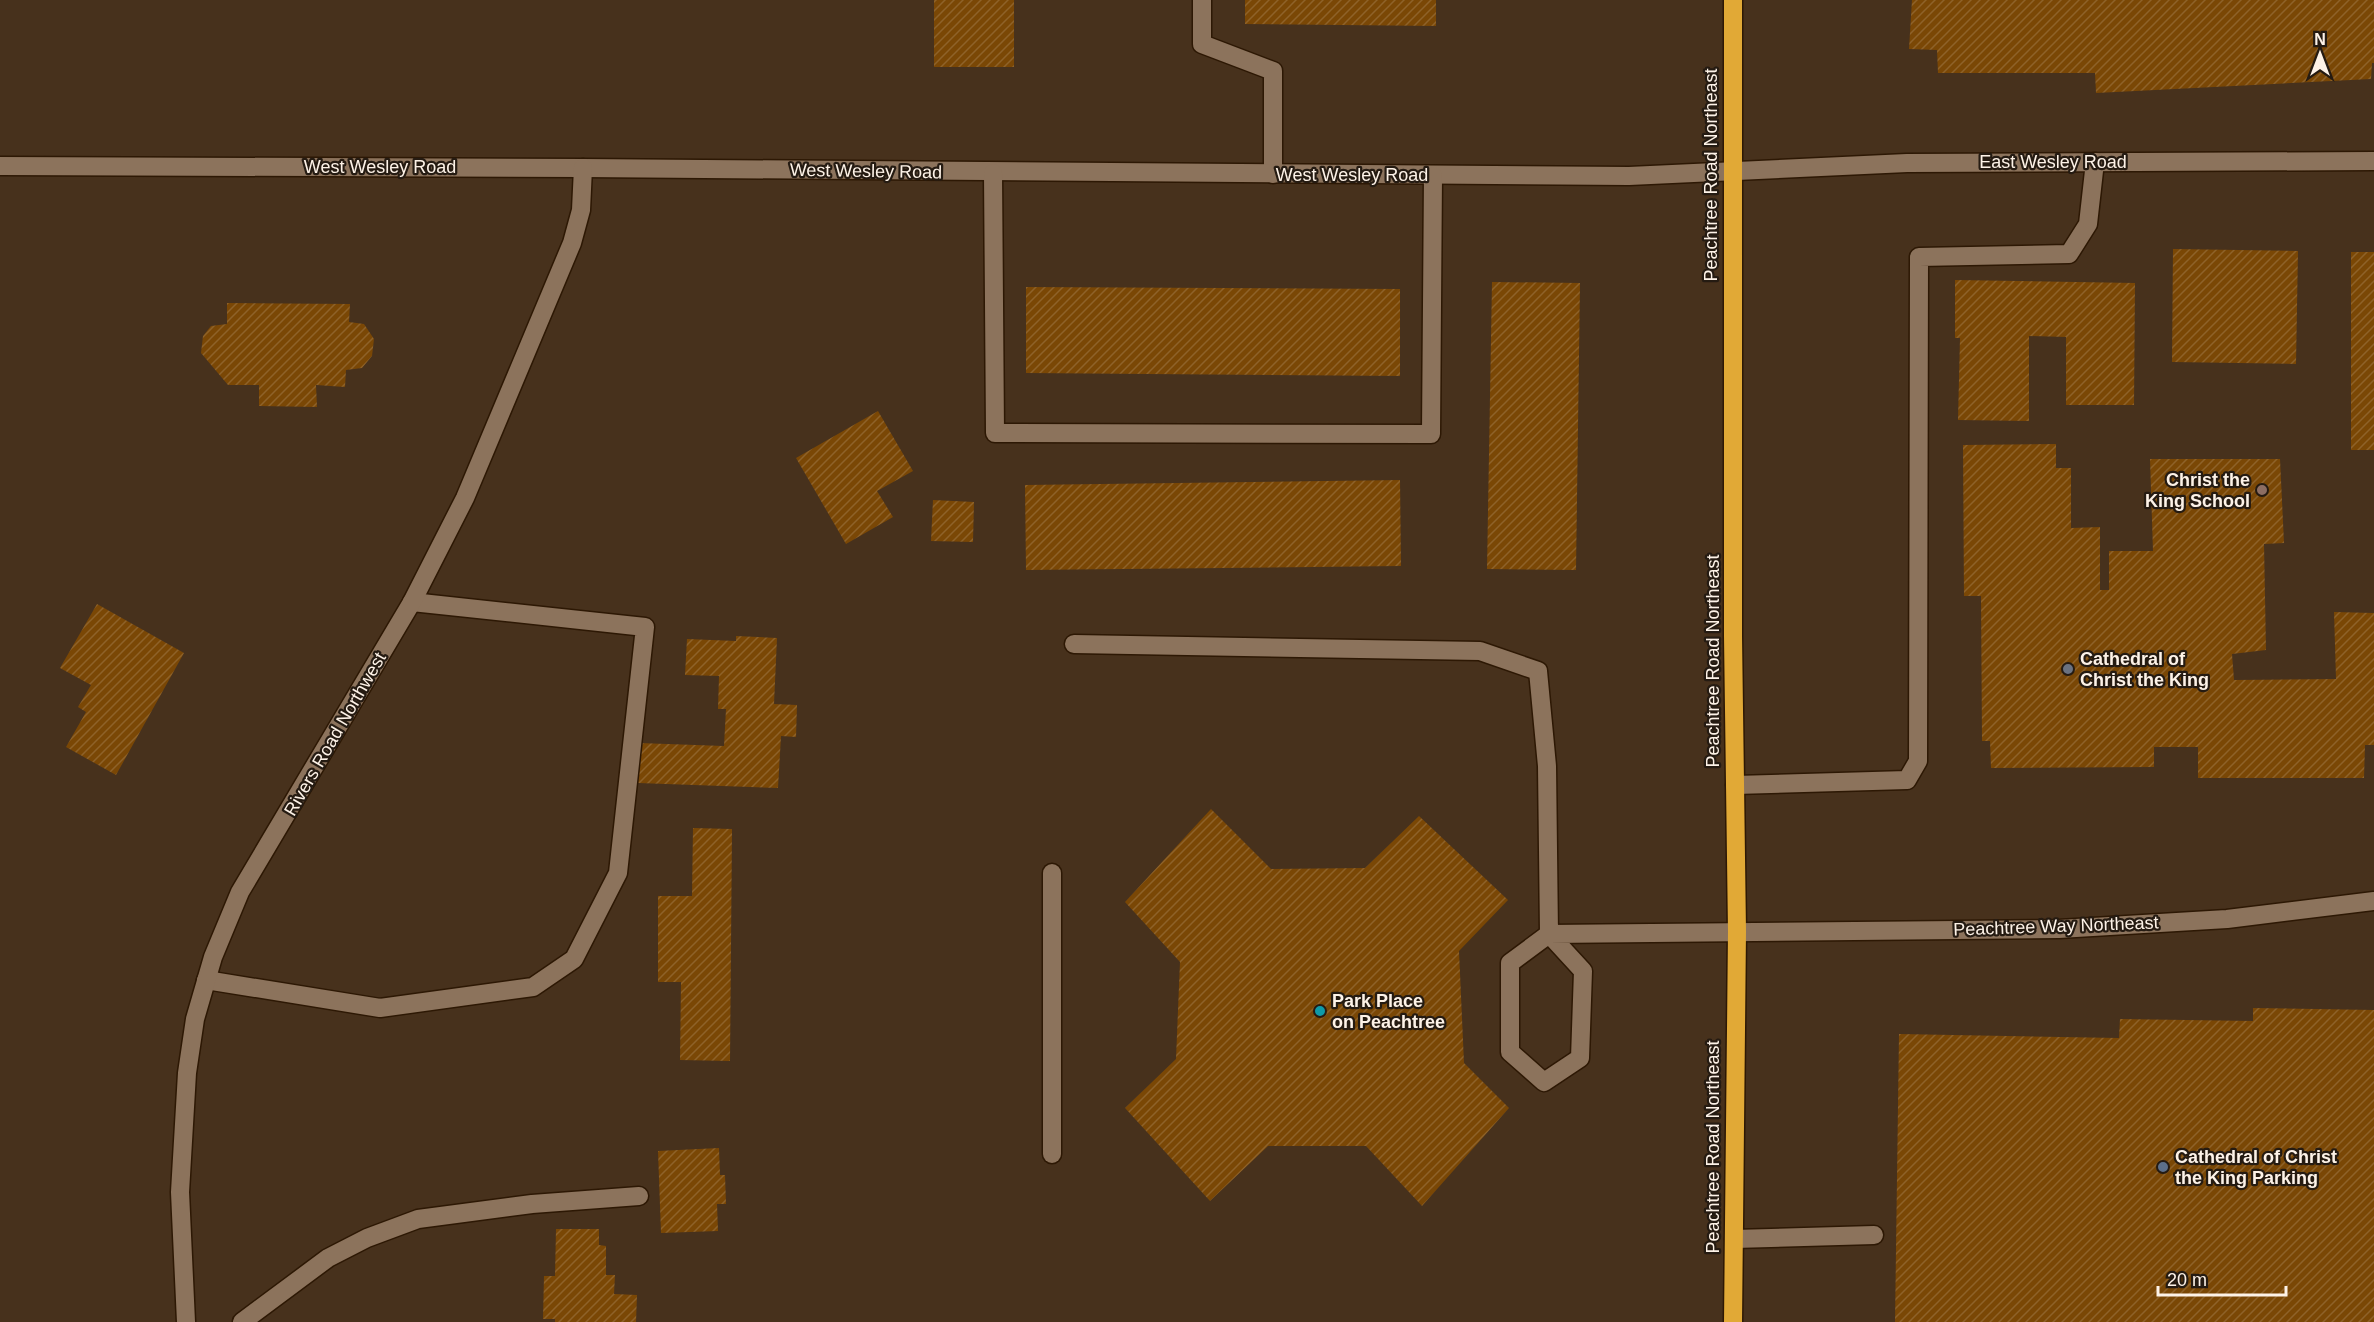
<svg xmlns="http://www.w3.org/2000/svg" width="2374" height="1322" viewBox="0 0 2374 1322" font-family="Arial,sans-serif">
<defs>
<pattern id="building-hatch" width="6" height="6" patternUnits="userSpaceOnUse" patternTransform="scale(1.5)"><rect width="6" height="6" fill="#7a4705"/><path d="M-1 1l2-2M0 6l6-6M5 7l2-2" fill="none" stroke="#8e6229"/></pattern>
</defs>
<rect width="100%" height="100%" fill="#47311c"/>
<g fill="url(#building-hatch)">
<rect x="934" y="0" width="80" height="67"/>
<polygon points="1245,0 1436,0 1436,26 1245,24"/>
<polygon points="1912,0 2374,0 2374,63 2372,63 2371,79 2096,93 2095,73 1938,73 1937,50 1909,49"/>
<polygon points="2173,249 2298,251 2296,364 2172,362"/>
<rect x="2351" y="252" width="23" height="198"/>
<polygon points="1955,280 2135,283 2134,405 2066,405 2066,337 2029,336 2029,421 1958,420 1960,338 1955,338"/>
<polygon points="1492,282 1580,283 1576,570 1487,569"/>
<polygon points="1026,287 1400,289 1400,376 1026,373"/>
<polygon points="227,303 350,304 349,322 364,324 374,339 372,356 362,368 346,370 345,387 316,385 317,407 259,406 259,385 228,385 201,353 203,336 211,326 227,324"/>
<polygon points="878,411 913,471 877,491 893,517 846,544 796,458"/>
<polygon points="2056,444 2056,468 2071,468 2071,528 2100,527 2100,590 2109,590 2109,551 2153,551 2150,459 2280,459 2284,543 2264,544 2266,650 2232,654 2234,680 2336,679 2334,612 2374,613 2374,745 2365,745 2364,778 2198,778 2198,747 2154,747 2154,767 1991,768 1990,741 1982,741 1981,596 1964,596 1963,445"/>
<polygon points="1400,480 1401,566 1026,570 1025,485"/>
<polygon points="933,500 974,502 973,542 931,541"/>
<polygon points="97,604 184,653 116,775 66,747 86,712 78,707 91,685 60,668"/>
<polygon points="736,636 777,638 774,704 797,705 796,737 781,736 778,788 638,783 639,743 724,746 726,709 718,709 719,676 685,675 687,639 736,641"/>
<polygon points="1211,809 1271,869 1365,868 1419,816 1508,900 1459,951 1464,1063 1509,1108 1422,1206 1366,1146 1268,1146 1210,1201 1125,1108 1176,1059 1180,962 1125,902"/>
<polygon points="693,828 732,829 730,1061 680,1060 681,982 658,982 658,896 692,896"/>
<polygon points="2253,1008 2374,1010 2374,1322 1895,1322 1899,1034 2119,1038 2120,1019 2253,1021"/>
<polygon points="719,1148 720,1175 725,1175 726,1204 717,1204 718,1231 661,1233 658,1151"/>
<polygon points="556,1229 599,1229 599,1245 606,1246 606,1275 615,1275 614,1294 637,1295 636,1322 555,1322 555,1319 543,1319 544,1276 555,1276"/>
</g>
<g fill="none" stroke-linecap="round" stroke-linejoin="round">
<g stroke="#2d1804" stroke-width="21">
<g id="minor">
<polyline points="1202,0 1202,44 1273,71 1273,174"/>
<polyline points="0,166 583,168 1629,176 1907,163 2374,161"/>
<polyline points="993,173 995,433 1431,434 1433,176"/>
<polyline points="1074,644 1480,651 1538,671 1547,766 1549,934 1583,971 1580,1058 1544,1082 1510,1052 1510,963 1549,934 2059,929 2227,919 2374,901"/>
<polyline points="1735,785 1907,780 1918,761 1919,257 2069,254 2088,224 2095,162"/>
<polyline points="1052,873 1052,1154"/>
<polyline points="206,980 380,1008 533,987 574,959 618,873 645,627 412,602"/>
<polyline points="1734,1239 1874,1235"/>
<polyline points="186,1322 180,1192 187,1073 195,1019 213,957 240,892 412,602 465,498 572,243 581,210 583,168"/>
<polyline points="242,1322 328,1258 367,1238 418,1219 532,1204 639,1196"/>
</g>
</g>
<g stroke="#2d1804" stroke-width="21">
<polyline id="highway" points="1733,1322 1737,931 1733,636 1733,0"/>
</g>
<use href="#minor" stroke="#8c735c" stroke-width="18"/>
<use href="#highway" stroke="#e1a936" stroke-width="18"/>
</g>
<circle fill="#8d6e63" stroke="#251b12" stroke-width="2" cx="2262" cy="490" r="6"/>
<circle fill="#6b7280" stroke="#251b12" stroke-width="2" cx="2068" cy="669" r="6"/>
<circle fill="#0f9aa8" stroke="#251b12" stroke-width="2" cx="1320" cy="1011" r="6"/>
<circle fill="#5c6f8a" stroke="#251b12" stroke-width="2" cx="2163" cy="1167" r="6"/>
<g text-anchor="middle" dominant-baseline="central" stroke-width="4.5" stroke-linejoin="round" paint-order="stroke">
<g font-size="18" fill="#fdf2e7" stroke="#251b12">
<text x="2053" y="162">East Wesley Road</text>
<text x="380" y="167">West Wesley Road</text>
<text transform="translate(866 171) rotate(1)">West Wesley Road</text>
<text x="1352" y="175">West Wesley Road</text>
<text transform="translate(1711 175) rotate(-90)">Peachtree Road Northeast</text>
<text transform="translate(1713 661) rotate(-90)">Peachtree Road Northeast</text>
<text transform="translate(335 734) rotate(-60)">Rivers Road Northwest</text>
<text transform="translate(2056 926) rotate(-2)">Peachtree Way Northeast</text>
<text transform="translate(1713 1147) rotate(-90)">Peachtree Road Northeast</text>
</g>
<g font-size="18" font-weight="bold" fill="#fdf2e7" stroke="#251b12" text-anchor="start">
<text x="2250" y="480" text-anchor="end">Christ the<tspan x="2250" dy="21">King School</tspan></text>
<text x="2080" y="659">Cathedral of<tspan x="2080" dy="21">Christ the King</tspan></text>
<text x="1332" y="1001">Park Place<tspan x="1332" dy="21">on Peachtree</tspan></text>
<text x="2175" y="1157">Cathedral of Christ<tspan x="2175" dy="21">the King Parking</tspan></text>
</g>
</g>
<g transform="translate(2320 54)" stroke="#251b12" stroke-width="4.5" paint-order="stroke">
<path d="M0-4.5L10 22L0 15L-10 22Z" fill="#fdf2e7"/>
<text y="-9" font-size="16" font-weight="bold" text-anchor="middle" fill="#fdf2e7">N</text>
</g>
<path d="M2158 1286v9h128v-9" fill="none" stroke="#fdf2e7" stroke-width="3"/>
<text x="2167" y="1286" font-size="18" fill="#fdf2e7" stroke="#251b12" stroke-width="4.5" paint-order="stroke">20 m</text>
</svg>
